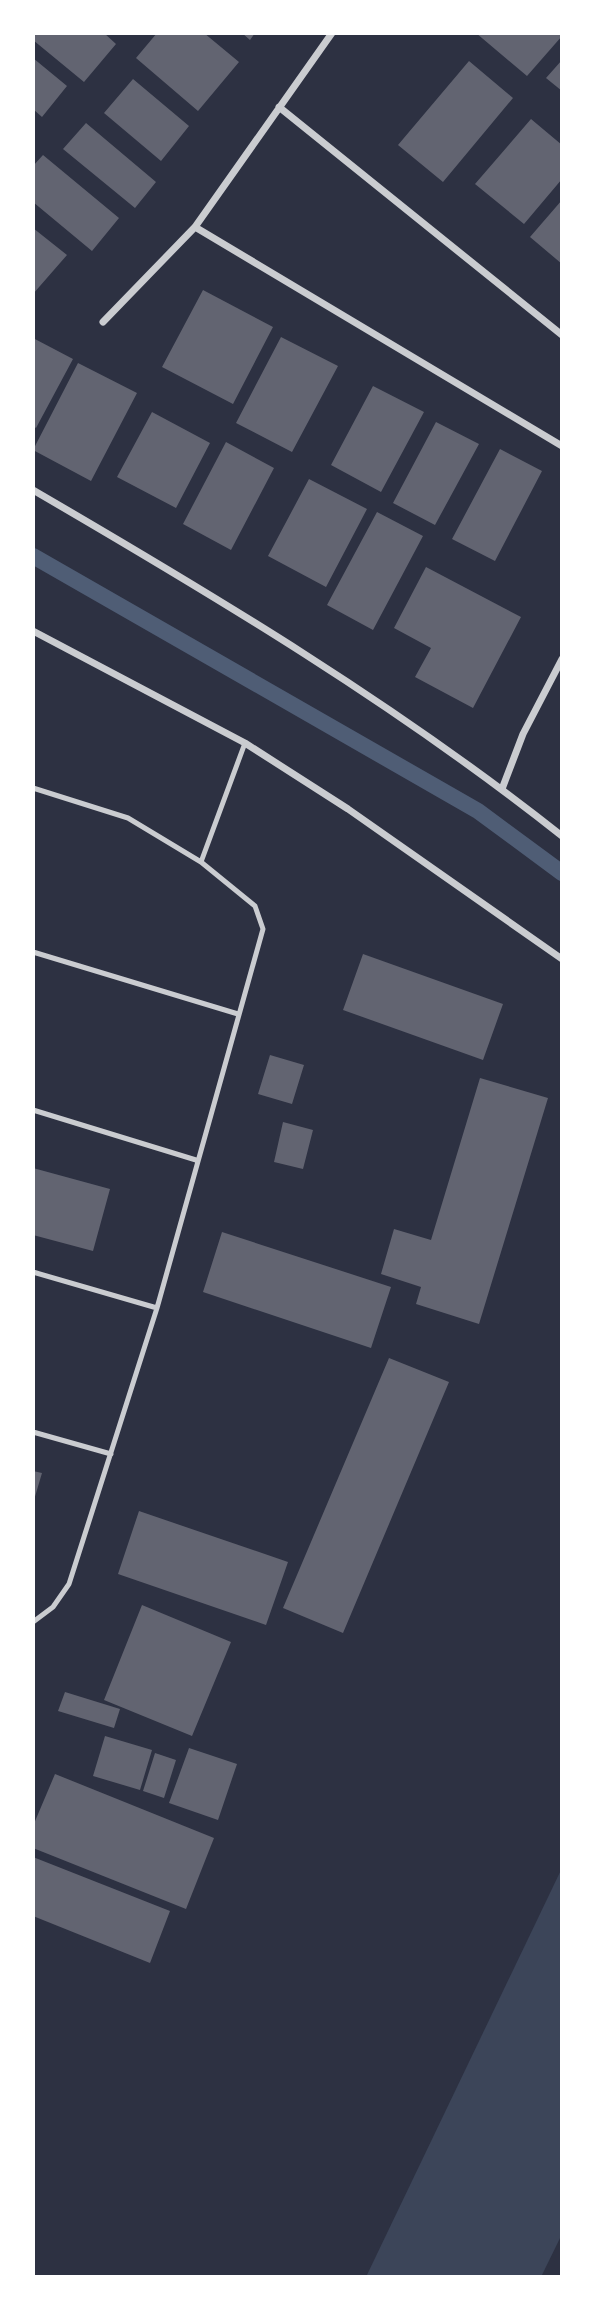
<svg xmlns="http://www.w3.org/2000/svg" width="595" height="2310" viewBox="0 0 595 2310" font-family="Poppins,sans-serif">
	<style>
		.green { fill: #3c4559 }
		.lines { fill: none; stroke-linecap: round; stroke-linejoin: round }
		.stream { stroke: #4f5d75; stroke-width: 16 }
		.building { fill: #626471 }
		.service { stroke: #caccd0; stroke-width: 5 }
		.minor { stroke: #caccd0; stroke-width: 7 }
	</style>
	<rect width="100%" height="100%" fill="#2d3142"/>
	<path class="green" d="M 562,1868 L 562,2234 L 541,2277 L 366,2277 Z"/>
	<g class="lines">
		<path class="stream" d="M 33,556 L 478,811 L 562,873"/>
	</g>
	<path class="building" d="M 33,33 L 104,33 L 116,44 L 84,82 L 33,40 Z
		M 157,33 L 204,33 L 239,62 L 198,111 L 136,58 Z
		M 242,33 L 255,33 L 250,40 Z
		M 476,33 L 562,33 L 562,36 L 527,76 Z
		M 33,58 L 67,86 L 42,117 L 33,109 Z
		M 562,60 L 562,91 L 546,78 Z
		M 469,61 L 513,98 L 443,182 L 398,145 Z
		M 133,79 L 189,126 L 161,161 L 104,113 Z
		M 531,119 L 562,145 L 562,179 L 524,224 L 475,184 Z
		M 86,123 L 156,182 L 135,208 L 63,149 Z
		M 43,155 L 119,218 L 92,251 L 33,202 L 33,166 Z
		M 562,200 L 562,264 L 530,237 Z
		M 33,228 L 67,255 L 33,294 Z
		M 203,290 L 273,327 L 233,404 L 162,367 Z
		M 281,337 L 338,366 L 292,452 L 236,423 Z
		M 33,338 L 73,359 L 36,428 L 33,426 Z
		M 78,363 L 137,393 L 91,481 L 33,450 Z
		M 373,386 L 424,412 L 381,492 L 331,465 Z
		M 152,412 L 210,443 L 176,508 L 117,477 Z
		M 436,422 L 479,444 L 435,525 L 393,503 Z
		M 226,442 L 274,468 L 231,550 L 183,524 Z
		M 500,449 L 542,471 L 495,561 L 452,539 Z
		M 309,479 L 367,509 L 326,587 L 268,556 Z
		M 377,512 L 423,536 L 373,630 L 327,605 Z
		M 426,567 L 521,617 L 473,708 L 415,677 L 431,648 L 394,628 Z
		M 363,954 L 503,1004 L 483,1060 L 343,1010 Z
		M 270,1055 L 304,1065 L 292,1104 L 258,1094 Z
		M 480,1078 L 548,1098 L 479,1324 L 416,1304 L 421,1287 L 381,1274 L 394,1229 L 431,1240 Z
		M 283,1122 L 313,1130 L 303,1169 L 274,1162 Z
		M 33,1168 L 110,1189 L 93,1251 L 33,1235 Z
		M 222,1232 L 391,1287 L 371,1348 L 203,1292 Z
		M 389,1358 L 449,1382 L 343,1633 L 283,1608 Z
		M 33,1471 L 42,1473 L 34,1500 L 33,1500 Z
		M 139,1511 L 288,1562 L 266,1625 L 118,1574 Z
		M 142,1605 L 231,1642 L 192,1736 L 104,1700 Z
		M 65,1692 L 120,1709 L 114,1728 L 58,1711 Z
		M 105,1736 L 152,1750 L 140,1790 L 93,1776 Z
		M 189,1748 L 237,1764 L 218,1820 L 169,1803 Z
		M 155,1753 L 176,1760 L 164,1798 L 143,1791 Z
		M 55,1774 L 214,1838 L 186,1909 L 33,1848 L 33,1826 Z
		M 33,1857 L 170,1911 L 150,1963 L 33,1916 Z"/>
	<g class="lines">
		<path class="service" d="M 33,788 L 128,818 L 201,862 L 255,906 L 263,929 L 157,1308 L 69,1584 L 53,1607 L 33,1622
			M 201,862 L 245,743
			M 33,952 L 238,1014
			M 33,1110 L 196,1160
			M 33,1272 L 157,1308
			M 33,1432 L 111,1454"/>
		<path class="minor" d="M 279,107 L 562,335
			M 195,227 L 562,446
			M 103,322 L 195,227 L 332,33
			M 33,490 C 215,596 397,705 562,836
			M 33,631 L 245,743 L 348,809 L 562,959
			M 502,789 L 523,734 L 562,659"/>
	</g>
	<rect width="595" height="2310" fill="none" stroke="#ffffff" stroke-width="70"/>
</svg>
